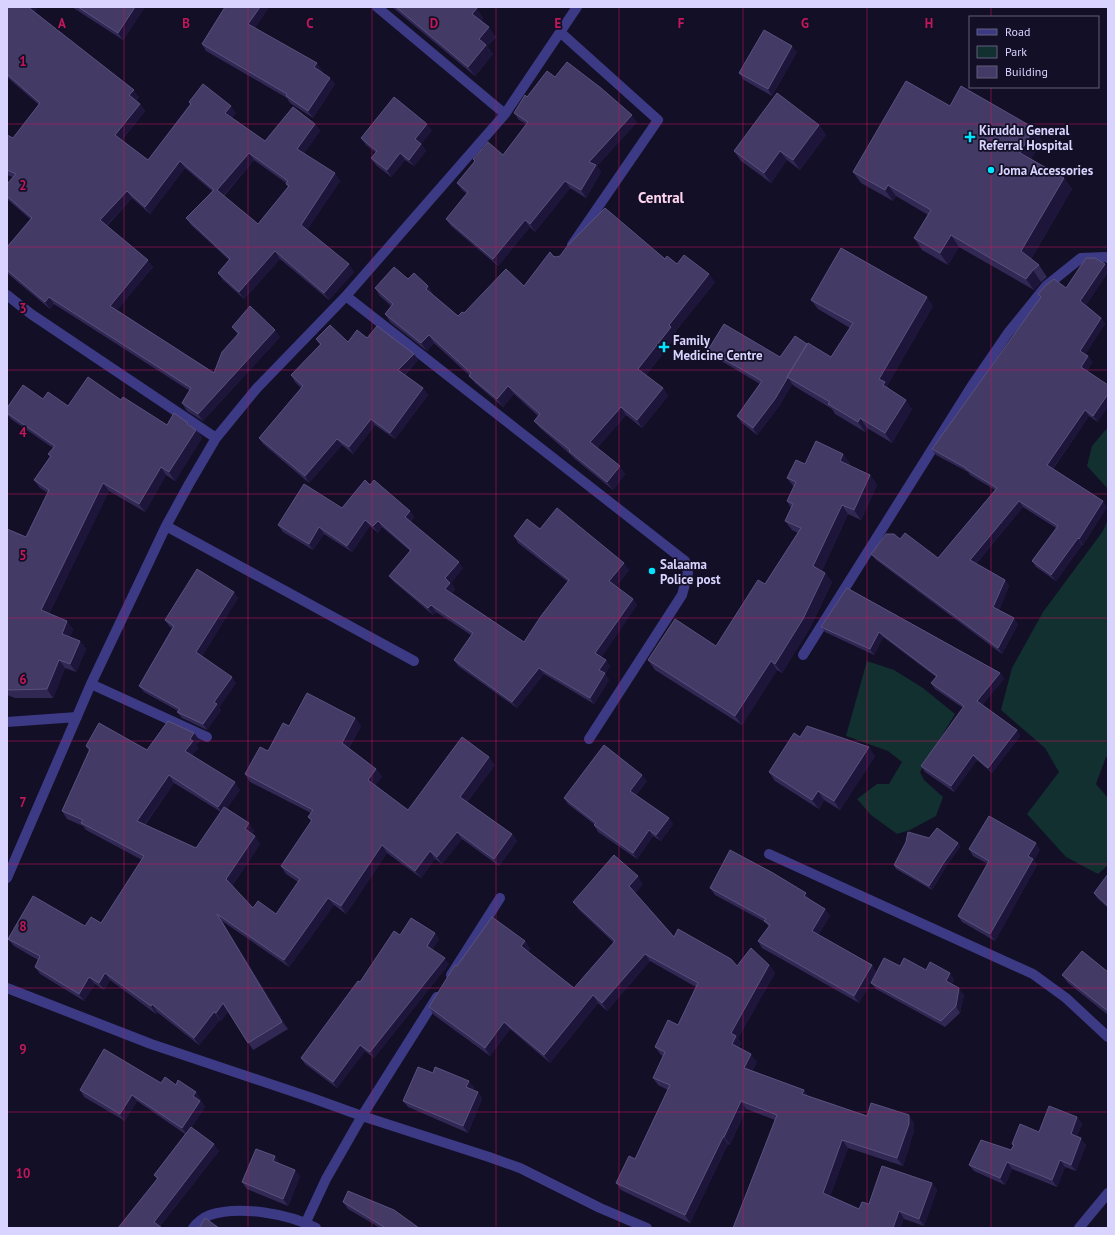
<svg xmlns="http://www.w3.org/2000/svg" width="1115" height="1235" viewBox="0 0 1115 1235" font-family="'PT Sans',sans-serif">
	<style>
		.green { fill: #12302f }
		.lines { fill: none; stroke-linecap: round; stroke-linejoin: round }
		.street { stroke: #3d3a85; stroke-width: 10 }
		.wall { fill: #312854; fill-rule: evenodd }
		.shaded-wall { fill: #1d163a }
		.building { fill: #433a66; stroke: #5a527e; fill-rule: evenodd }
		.grid { fill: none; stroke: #c2185b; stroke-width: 1; stroke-opacity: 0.55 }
		.poi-dot { fill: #00e5ff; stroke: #130f26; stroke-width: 1.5 }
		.labels { text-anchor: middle; stroke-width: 3.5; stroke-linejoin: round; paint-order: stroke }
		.poi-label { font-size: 13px; font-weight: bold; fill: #d9d4ff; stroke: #130f26; text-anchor: start }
		.quarter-label { font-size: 15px; font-weight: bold; fill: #ffd6f0; stroke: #130f26 }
		.grid-label { font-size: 13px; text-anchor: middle; font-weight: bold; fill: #c2185b; stroke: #130f26; stroke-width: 3.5; stroke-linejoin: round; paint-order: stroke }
	</style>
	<rect width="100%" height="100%" fill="#130f26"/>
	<path class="green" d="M 1108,427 L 1108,489 L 1087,466 L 1092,446 Z
		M 1108,519 L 1108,757 L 1106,757 L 1096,784 L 1108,798 L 1108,865 L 1098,874 L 1066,857 L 1027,814 L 1059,772 L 1045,748 L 1001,710 L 1012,668 L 1043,612 L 1103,531 Z
		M 867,661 L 894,670 L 923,688 L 955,714 L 920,772 L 924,780 L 943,797 L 936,816 L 910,830 L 897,834 L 871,815 L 857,799 L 877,784 L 889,784 L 902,762 L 888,751 L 846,736 Z"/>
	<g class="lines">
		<path class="street" d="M 377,7 L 505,114
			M 560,32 L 658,120 L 572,245
			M 7,295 L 31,314 L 216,438
			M 346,296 L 685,561 L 688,573 L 682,595 L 589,739
			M 166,526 L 414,661
			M 803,655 L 973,384 L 1008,333 L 1046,286 L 1081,258 L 1105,257 L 1108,258
			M 91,684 L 207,737
			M 7,722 L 77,717
			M 769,854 L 1033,974 L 1066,998 L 1108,1037
			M 7,878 L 91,684 L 166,526 L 189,484 L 216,438 L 257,388 L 346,296 L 505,114 L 577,7
			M 451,975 L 500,898
			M 7,988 L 151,1044 L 312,1098 L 362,1116 L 489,1157 L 520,1168 L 600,1208 L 647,1228
			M 306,1222 L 326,1179 L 362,1116 L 437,997
			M 193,1228 C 196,1223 204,1217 210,1215 C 239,1205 290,1214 316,1228
			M 1079,1228 L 1108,1193"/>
	</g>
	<path class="wall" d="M 7,7 L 35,12 L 139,97 L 136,101 L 140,104 L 145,111 L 122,140 L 148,160 L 190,104 L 189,102 L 236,113 L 232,118 L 265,141 L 315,124 L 320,131 L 304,153 L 340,181 L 307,230 L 354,272 L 329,300 L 280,259 L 244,299 L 223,280 L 218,273 L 229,260 L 191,225 L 186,218 L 212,191 L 185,168 L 150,214 L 132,198 L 107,226 L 153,267 L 117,310 L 214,373 L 238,335 L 232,327 L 280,337 L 203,421 L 187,411 L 182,403 L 190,391 L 54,304 L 50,309 L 7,273 L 7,247 L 30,219 L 7,199 L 7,184 L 13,177 L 7,175 L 7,135 L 13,138 L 39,105 L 7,77 ZM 254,160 L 286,183 L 286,184 L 288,187 L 258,224 L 224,196 Z
		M 72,7 L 145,7 L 123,40 Z
		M 225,7 L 269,7 L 255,28 L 322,70 L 321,71 L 335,84 L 313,118 L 290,103 L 287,98 L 206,51 L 202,44 Z
		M 392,7 L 475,7 L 483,18 L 481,21 L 496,37 L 487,46 L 493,54 L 475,76 Z
		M 797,52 L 772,96 L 744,80 L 739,73 Z
		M 555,77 L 637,122 L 597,166 L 601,172 L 586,198 L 570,188 L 535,232 L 530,227 L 498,266 L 451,226 L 446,219 L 467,194 L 462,190 L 457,183 L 475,162 L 473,159 L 503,155 L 526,124 L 519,120 L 514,113 L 527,97 Z
		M 950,106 L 1042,140 L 1031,159 L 1064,178 L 1072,189 L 1031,259 L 1039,265 L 1047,277 L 1041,282 L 1034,290 L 959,247 L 948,265 L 922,250 L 914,238 L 928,215 L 896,196 L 893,201 L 861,183 L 853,172 Z
		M 819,125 L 826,135 L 800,170 L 787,160 L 771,183 L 741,161 L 734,151 Z
		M 432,130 L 421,144 L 426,151 L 414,166 L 405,160 L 391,177 L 376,165 L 371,158 L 376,153 L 366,145 L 361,138 Z
		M 553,256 L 556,257 L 665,259 L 715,282 L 675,332 L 677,335 L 646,375 L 663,388 L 668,396 L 642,428 L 626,415 L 597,448 L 625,474 L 613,490 L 575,459 L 572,456 L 540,428 L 534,421 L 538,416 L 514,394 L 503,407 L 475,383 L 469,376 L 469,375 L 434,343 L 427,351 L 390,322 L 385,314 L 391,306 L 380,296 L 375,288 L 408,279 L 428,286 L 433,294 L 433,295 L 458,316 L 464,313 L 524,286 Z
		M 1105,264 L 1108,269 L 1108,272 L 1086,305 L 1101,318 L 1105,324 L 1085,354 L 1088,356 L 1092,362 L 1087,371 L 1098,422 L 1089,416 L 1053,469 L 1107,507 L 1083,545 L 1082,545 L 1056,581 L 1036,567 L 1032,561 L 1056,528 L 1023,507 L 976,564 L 1005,580 L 1009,586 L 999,610 L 1018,624 L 1002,654 L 876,560 L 871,554 L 900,539 L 938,558 L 995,490 L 970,475 L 968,472 L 936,455 L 932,449 L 1041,298 L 1038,294 L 1066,288 Z
		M 811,300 L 933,306 L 887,386 L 890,390 L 912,409 L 892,443 L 867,428 L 865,432 L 835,414 L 832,409 L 794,386 L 792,384 L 780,405 L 757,435 L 742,423 L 737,416 L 760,384 L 713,356 L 708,350 L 780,357 L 807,344 L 831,357 L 850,328 L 818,309 Z
		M 367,338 L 414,354 L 418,360 L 405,375 L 423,388 L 428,395 L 395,439 L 375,425 L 353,454 L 342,445 L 309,483 L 263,444 L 259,438 L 301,388 L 295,382 L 291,375 L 320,345 L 316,339 L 348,342 Z
		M 43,399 L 68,406 L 121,400 L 167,425 L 188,423 L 190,426 L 196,430 L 202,438 L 175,481 L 166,475 L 145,512 L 109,491 L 49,614 L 73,629 L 70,637 L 80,641 L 86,649 L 76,672 L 65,668 L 53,698 L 15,698 L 7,695 L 7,529 L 26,537 L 48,493 L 40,488 L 34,480 L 50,456 L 48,454 L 53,448 L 11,419 L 7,414 L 7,408 Z
		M 843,454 L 850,464 L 849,466 L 870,475 L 877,485 L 861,520 L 848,514 L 822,571 L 825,573 L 832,582 L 810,628 L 782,673 L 777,670 L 742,725 L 655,670 L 648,660 L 716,646 L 765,584 L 798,533 L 792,530 L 785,521 L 791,508 L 787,501 L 794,487 L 787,478 L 805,464 Z
		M 370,485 L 410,511 L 414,517 L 411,522 L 463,568 L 451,583 L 455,589 L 452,593 L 524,642 L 568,582 L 518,543 L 514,536 L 540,529 L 629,570 L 616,586 L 633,599 L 637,605 L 601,657 L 606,660 L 610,666 L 605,674 L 609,680 L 594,704 L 544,674 L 517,708 L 458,666 L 454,660 L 471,635 L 436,612 L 433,615 L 394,582 L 389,576 L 410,551 L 382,527 L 378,533 L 370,526 L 352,552 L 324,534 L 313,550 L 283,532 L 278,525 L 342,508 Z
		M 847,588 L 1000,673 L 1004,679 L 982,705 L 1017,730 L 1020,736 L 992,773 L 977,760 L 954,792 L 925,772 L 921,766 L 963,708 L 935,689 L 931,683 L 936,677 L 883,637 L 874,655 L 825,632 L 821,627 Z
		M 238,598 L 202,656 L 236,683 L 219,707 L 221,710 L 207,730 L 182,718 L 177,712 L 178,711 L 144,692 L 139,686 L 172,628 L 170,627 L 165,620 Z
		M 355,718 L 361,726 L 349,748 L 376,769 L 382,777 L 375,785 L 408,810 L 495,765 L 467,802 L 512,834 L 517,841 L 499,866 L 462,839 L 442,864 L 435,859 L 421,878 L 387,853 L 346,914 L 334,905 L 289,967 L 222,921 L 288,1029 L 253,1050 L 228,1011 L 221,1021 L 220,1020 L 199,1045 L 157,1012 L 156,1014 L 110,980 L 104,990 L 95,984 L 84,1001 L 40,974 L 35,967 L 38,960 L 14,946 L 8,939 L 101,923 L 142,860 L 86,830 L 83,826 L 67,819 L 62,811 L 89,751 L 86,746 L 147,750 L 194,733 L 200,741 L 196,746 L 198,748 L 192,755 L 240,790 L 227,808 L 254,831 L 252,834 L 260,844 L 232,886 L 253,908 L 276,914 L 298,882 L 286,874 L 281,866 L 311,821 L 308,817 L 311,813 L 250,782 L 245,774 L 268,751 L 289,726 ZM 174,783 L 221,812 L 196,848 L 145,825 Z
		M 800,737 L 875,756 L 840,810 L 824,800 L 819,809 L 775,781 L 769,772 Z
		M 647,781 L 636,795 L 669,818 L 673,824 L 661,841 L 653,836 L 637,859 L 598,832 L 594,825 L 595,825 L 568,804 L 564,798 Z
		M 929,838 L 958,843 L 960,847 L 947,865 L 932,890 L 896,869 L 894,865 Z
		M 969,849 L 1040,850 L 1034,860 L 1037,865 L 995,941 L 962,922 L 958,916 L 988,864 L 973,856 Z
		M 1108,875 L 1108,908 L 1097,898 L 1094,893 Z
		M 643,884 L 635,893 L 674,937 L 737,966 L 769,965 L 775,973 L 738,1038 L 741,1043 L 739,1048 L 757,1062 L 752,1071 L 804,1090 L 808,1096 L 867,1116 L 914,1123 L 914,1131 L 903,1166 L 848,1148 L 830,1196 L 859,1209 L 869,1204 L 932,1183 L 937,1190 L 924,1226 L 904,1219 L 733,1228 L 775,1120 L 746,1109 L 730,1145 L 728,1144 L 690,1223 L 621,1190 L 616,1183 L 635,1159 L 668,1090 L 658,1085 L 653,1078 L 663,1056 L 661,1055 L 655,1047 L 678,1025 L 696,987 L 650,961 L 607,1011 L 598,1003 L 550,1063 L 510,1029 L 490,1056 L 434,1015 L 429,1007 L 457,966 L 525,941 L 530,949 L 528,952 L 574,988 L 614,943 L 579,910 L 573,902 Z
		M 710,888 L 809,899 L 825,909 L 830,916 L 818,935 L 872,965 L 876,972 L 859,1003 L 762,948 L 758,941 L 769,927 L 765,922 L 715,895 Z
		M 400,935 L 439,939 L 432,950 L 449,964 L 374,1058 L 365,1051 L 337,1088 L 305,1064 L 301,1058 L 360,982 Z
		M 900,966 L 926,970 L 954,979 L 952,984 L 964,995 L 960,1013 L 945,1027 L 876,989 L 871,983 Z
		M 1108,972 L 1108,1015 L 1068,983 L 1062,975 Z
		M 433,1073 L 474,1087 L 473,1090 L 478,1092 L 482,1099 L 468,1133 L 408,1107 L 403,1101 Z
		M 161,1083 L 176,1085 L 201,1099 L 200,1100 L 205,1107 L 191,1128 L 219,1151 L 160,1226 L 118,1228 L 157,1179 L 154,1175 L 185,1134 L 137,1101 L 125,1121 L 84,1097 L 80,1090 Z
		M 1077,1117 L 1082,1124 L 1077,1136 L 1086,1145 L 1076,1171 L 1065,1167 L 1057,1187 L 1012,1169 L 1005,1185 L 974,1171 L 969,1165 L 1011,1150 L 1013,1145 L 1012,1144 L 1039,1132 Z
		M 300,1176 L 288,1206 L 247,1189 L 242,1182 Z
		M 343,1202 L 419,1228 L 380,1228 L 348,1209 Z"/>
	<path class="shaded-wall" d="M 28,7 L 38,7 L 33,14 Z
		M 135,7 L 145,7 L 123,40 L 118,33 Z
		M 260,7 L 269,7 L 253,31 L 248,24 Z
		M 477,8 L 483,18 L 479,23 L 472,14 Z
		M 489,27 L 496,37 L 487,46 L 493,54 L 475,76 L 468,67 L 479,39 Z
		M 792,46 L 797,52 L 772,96 L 768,89 Z
		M 317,63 L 322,70 L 319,74 L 314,67 Z
		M 330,78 L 335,84 L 313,118 L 308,111 Z
		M 134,90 L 139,97 L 134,103 L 129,95 Z
		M 140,104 L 145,111 L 120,142 L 115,135 Z
		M 231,106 L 236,113 L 230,120 L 225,113 Z
		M 632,115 L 637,122 L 597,166 L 601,172 L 586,198 L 581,190 L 589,162 Z
		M 315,124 L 320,131 L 302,156 L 297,149 Z
		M 427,124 L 432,130 L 420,146 L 415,139 Z
		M 819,125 L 826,135 L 800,170 L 793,160 Z
		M 1034,128 L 1042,140 L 1028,164 L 1020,153 Z
		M 421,144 L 426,151 L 414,166 L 409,160 Z
		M 780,151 L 787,160 L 771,183 L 764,173 Z
		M 249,153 L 254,160 L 222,197 L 217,190 Z
		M 400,153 L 405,160 L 391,177 L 387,170 Z
		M 180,161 L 185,168 L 150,214 L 145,207 Z
		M 335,173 L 340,181 L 306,232 L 301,225 Z
		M 1064,178 L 1072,189 L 1029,262 L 1021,251 Z
		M 565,181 L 570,188 L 535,232 L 530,224 Z
		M 888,185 L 896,196 L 893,201 L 885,190 Z
		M 127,191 L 132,198 L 105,227 L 100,220 Z
		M 525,220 L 530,227 L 498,266 L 493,259 Z
		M 951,235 L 959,247 L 948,265 L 940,253 Z
		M 275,251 L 280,259 L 244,299 L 239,292 Z
		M 148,260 L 153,267 L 115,313 L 110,306 Z
		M 349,264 L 354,272 L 329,300 L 324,293 Z
		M 1105,264 L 1108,269 L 1108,272 L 1085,307 L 1080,301 Z
		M 1033,270 L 1041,282 L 1034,290 L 1026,279 Z
		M 709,274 L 715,282 L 675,332 L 677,335 L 644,377 L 638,369 L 669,325 Z
		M 428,286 L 433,294 L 431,296 L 426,289 Z
		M 49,297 L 54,304 L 50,309 L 45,302 Z
		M 927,297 L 933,306 L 887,386 L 891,392 L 883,385 L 879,379 Z
		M 1101,318 L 1105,324 L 1084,357 L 1080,351 Z
		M 275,330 L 280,337 L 203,421 L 198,414 Z
		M 429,335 L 434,343 L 427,351 L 421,343 Z
		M 414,354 L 418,360 L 403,376 L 398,370 Z
		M 1088,356 L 1092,362 L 1085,373 L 1081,367 Z
		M 788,377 L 792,384 L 780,405 L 757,435 L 753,428 Z
		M 508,386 L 514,394 L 503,407 L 497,399 Z
		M 423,388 L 428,395 L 395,439 L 390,433 Z
		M 663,388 L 668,396 L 642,428 L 637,420 Z
		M 1108,394 L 1108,407 L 1098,422 L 1093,416 Z
		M 906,400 L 912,409 L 892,443 L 885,433 Z
		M 621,407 L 626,415 L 595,450 L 590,442 Z
		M 1085,410 L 1089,416 L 1051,471 L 1047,465 Z
		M 860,418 L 867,428 L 865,432 L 858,422 Z
		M 371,419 L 375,425 L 353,454 L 349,447 Z
		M 196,430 L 202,438 L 175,481 L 169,472 Z
		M 337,439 L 342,445 L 309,483 L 305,476 Z
		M 843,454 L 850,464 L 846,471 L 840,461 Z
		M 620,466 L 625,474 L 613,490 L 607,482 Z
		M 161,467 L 166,475 L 145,512 L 139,504 Z
		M 870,475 L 877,485 L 861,520 L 854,510 Z
		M 103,483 L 109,491 L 47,619 L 41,610 Z
		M 1019,501 L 1023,507 L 974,566 L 970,560 Z
		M 1103,501 L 1107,507 L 1083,545 L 1079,539 Z
		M 842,505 L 848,514 L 820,576 L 813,566 Z
		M 410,511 L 414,517 L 410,524 L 405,517 Z
		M 365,520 L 370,526 L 352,552 L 347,546 Z
		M 378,521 L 382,527 L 378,533 L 373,526 Z
		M 319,527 L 324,534 L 313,550 L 309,544 Z
		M 1078,538 L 1082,545 L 1056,581 L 1051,575 Z
		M 459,562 L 463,568 L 451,583 L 455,589 L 450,595 L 445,589 L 445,578 Z
		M 624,563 L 629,570 L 614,588 L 609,581 Z
		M 825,573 L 832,582 L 810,628 L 782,673 L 775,664 Z
		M 1005,580 L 1009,586 L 998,613 L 993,607 Z
		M 234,592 L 238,598 L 201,658 L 196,652 Z
		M 633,599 L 637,605 L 600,660 L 595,653 Z
		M 431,605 L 436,612 L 433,615 L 428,608 Z
		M 1014,618 L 1018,624 L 1002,654 L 998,648 Z
		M 67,621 L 73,629 L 68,642 L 62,634 Z
		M 879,632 L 883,637 L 874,655 L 870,649 Z
		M 80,641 L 86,649 L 76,672 L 70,664 Z
		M 59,660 L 65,668 L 53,698 L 47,689 Z
		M 606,660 L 610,666 L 605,674 L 609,680 L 594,704 L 590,698 L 599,670 Z
		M 771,661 L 777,670 L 742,725 L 735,716 Z
		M 539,668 L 544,674 L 517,708 L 512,702 Z
		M 1000,673 L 1004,679 L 981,707 L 977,701 Z
		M 232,677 L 236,683 L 219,707 L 221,710 L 207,730 L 203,724 L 214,702 Z
		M 355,718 L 361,726 L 347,751 L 342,743 Z
		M 1017,730 L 1020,736 L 992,773 L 988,768 Z
		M 194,733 L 200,741 L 196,746 L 198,748 L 190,758 L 185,751 L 190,739 Z
		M 869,747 L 875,756 L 840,810 L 834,801 Z
		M 973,755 L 977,760 L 954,792 L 951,786 Z
		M 489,757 L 495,765 L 465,804 L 460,797 Z
		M 376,769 L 382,777 L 373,788 L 368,780 Z
		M 169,775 L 174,783 L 142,828 L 137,821 Z
		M 642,775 L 647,781 L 634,797 L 630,791 Z
		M 235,782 L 240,790 L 223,814 L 218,807 Z
		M 818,791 L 824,800 L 819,809 L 812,800 Z
		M 669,818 L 673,824 L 661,841 L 656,835 Z
		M 249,823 L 254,831 L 250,837 L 245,829 Z
		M 649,830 L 653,836 L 637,859 L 633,853 Z
		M 457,832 L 462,839 L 442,864 L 437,857 Z
		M 512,834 L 517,841 L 499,866 L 494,859 Z
		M 255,836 L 260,844 L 231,887 L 226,879 Z
		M 958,843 L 960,847 L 947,865 L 932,890 L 929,886 L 945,861 Z
		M 1036,843 L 1040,850 L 1034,860 L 1037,865 L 995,941 L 990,934 L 1028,856 Z
		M 382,845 L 387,853 L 346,914 L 341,906 Z
		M 430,851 L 435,859 L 421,878 L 415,871 Z
		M 638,876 L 643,884 L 635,894 L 629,886 Z
		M 806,893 L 810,900 L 804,896 Z
		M 328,898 L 334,905 L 289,967 L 284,960 Z
		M 825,909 L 830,916 L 816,938 L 812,931 Z
		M 217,914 L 222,921 L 288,1029 L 282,1022 Z
		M 435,933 L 439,939 L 431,952 L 427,946 Z
		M 525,941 L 530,949 L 527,954 L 521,946 Z
		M 645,954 L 650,961 L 607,1011 L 602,1003 Z
		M 445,958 L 449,964 L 374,1058 L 370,1052 Z
		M 769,965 L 775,973 L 738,1038 L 741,1043 L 737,1052 L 732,1044 L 731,1033 Z
		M 872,965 L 876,972 L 859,1003 L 854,996 Z
		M 105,973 L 110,980 L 104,990 L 99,983 Z
		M 950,973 L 954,979 L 950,987 L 946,981 Z
		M 89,977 L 95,984 L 84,1001 L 79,994 Z
		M 959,988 L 964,995 L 960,1013 L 956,1006 Z
		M 593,995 L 598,1003 L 550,1063 L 544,1055 Z
		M 223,1003 L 229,1011 L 221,1021 L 216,1013 Z
		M 152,1004 L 157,1012 L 156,1014 L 151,1006 Z
		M 214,1012 L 220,1020 L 199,1045 L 194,1038 Z
		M 504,1022 L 510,1029 L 490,1056 L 485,1048 Z
		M 360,1045 L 365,1051 L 337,1088 L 333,1082 Z
		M 751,1054 L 757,1062 L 749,1076 L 744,1068 Z
		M 469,1081 L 474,1087 L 471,1094 L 466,1087 Z
		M 804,1090 L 809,1098 L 802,1094 Z
		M 196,1092 L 201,1099 L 198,1103 L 193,1096 Z
		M 478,1092 L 482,1099 L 468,1133 L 463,1126 Z
		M 132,1095 L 137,1101 L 125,1121 L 120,1114 Z
		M 200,1101 L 205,1107 L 187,1135 L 182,1128 Z
		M 741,1101 L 746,1109 L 730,1145 L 724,1137 Z
		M 909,1115 L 914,1123 L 914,1131 L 903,1166 L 897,1158 Z
		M 1077,1117 L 1082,1124 L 1075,1141 L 1071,1134 Z
		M 723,1137 L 728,1144 L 690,1223 L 685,1215 Z
		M 1081,1138 L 1086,1145 L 1076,1171 L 1071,1165 Z
		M 842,1140 L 848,1148 L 828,1201 L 823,1193 Z
		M 214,1144 L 219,1151 L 158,1228 L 154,1222 Z
		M 275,1156 L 280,1163 L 273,1161 Z
		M 1060,1160 L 1065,1167 L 1057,1187 L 1052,1180 Z
		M 1007,1162 L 1012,1169 L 1005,1185 L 1000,1178 Z
		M 295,1170 L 300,1176 L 288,1206 L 283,1199 Z
		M 932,1183 L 937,1190 L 924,1226 L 919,1219 Z
		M 899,1211 L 904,1219 L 901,1228 L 893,1228 Z"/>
	<path class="building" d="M 7,7 L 28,7 L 134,90 L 129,95 L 140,104 L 115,135 L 148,160 L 191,104 L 189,102 L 203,84 L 231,106 L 225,113 L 265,141 L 293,107 L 315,124 L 297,149 L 335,173 L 301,225 L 349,264 L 324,293 L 275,251 L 239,292 L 218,273 L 230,259 L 186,218 L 214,190 L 180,161 L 145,207 L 127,191 L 100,220 L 148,260 L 110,306 L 214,373 L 222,352 L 239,333 L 232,327 L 250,306 L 275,330 L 198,414 L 182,403 L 191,388 L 49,297 L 45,302 L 7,270 L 7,247 L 32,218 L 7,196 L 7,184 L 16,174 L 7,170 L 7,135 L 13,138 L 40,103 L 7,74 ZM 249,153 L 288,181 L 286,184 L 289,186 L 258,224 L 217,190 Z
		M 78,7 L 135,7 L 118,33 Z
		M 225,7 L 260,7 L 248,24 L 317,63 L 314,67 L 330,78 L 308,111 L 286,96 L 287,94 L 202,44 Z
		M 396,7 L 475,7 L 477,8 L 472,14 L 489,27 L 479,39 L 486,45 L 468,67 Z
		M 764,30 L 792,46 L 768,89 L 739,73 Z
		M 567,62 L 601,88 L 632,115 L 589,162 L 596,165 L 581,190 L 565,181 L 530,224 L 525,220 L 493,259 L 446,219 L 468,192 L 457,183 L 475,161 L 473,159 L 488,142 L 503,155 L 528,122 L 514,113 L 525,95 L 527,97 L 547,71 L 555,77 Z
		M 906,81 L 950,106 L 961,86 L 1034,128 L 1020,153 L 1064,178 L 1021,251 L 1039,265 L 1033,270 L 1026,279 L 951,235 L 940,253 L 914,238 L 931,210 L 888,185 L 885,190 L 853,172 Z
		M 777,93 L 819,125 L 793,160 L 780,151 L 764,173 L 734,151 Z
		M 394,97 L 427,124 L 415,139 L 421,144 L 409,160 L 400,153 L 387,170 L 371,158 L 377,151 L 361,138 Z
		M 605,208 L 665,259 L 667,256 L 677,264 L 684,255 L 709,274 L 669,325 L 671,327 L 638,369 L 663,388 L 637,420 L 621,407 L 590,442 L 620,466 L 607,482 L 569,451 L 570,450 L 534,421 L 540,414 L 508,386 L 497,399 L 469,376 L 471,373 L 429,335 L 421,343 L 385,314 L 393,304 L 375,288 L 394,267 L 408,279 L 414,273 L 428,286 L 426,289 L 458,316 L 462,312 L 464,313 L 506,269 L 524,286 L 550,252 L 553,256 L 556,257 L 560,256 L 568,245 Z
		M 841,248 L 927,297 L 879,379 L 885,382 L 883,385 L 906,400 L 885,433 L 860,418 L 858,422 L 828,404 L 830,402 L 787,377 L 808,343 L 831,357 L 853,323 L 811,300 Z
		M 1086,258 L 1095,258 L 1105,264 L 1080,301 L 1101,318 L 1080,351 L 1088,356 L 1081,367 L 1108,385 L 1108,394 L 1093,416 L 1085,410 L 1047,465 L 1103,501 L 1079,539 L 1078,538 L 1051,575 L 1032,561 L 1058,526 L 1019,501 L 970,560 L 1005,580 L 993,607 L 1014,618 L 998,648 L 871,554 L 886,534 L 894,534 L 900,539 L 905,533 L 938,558 L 997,488 L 966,469 L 966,468 L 932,449 L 1041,297 L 1038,294 L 1046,285 L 1054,279 L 1066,288 Z
		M 724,324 L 780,357 L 795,336 L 807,344 L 787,377 L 788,377 L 775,399 L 753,428 L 737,416 L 762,381 L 708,350 Z
		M 330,325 L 348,342 L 357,330 L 367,338 L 377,326 L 414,354 L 398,370 L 423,388 L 390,433 L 371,419 L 349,447 L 337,439 L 305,476 L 259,438 L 303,386 L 291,375 L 321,344 L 316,339 Z
		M 88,377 L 121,400 L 123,397 L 167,425 L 174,413 L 188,423 L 187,424 L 196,430 L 169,472 L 161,467 L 139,504 L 103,483 L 41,610 L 67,621 L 62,634 L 80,641 L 70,664 L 59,660 L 47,689 L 9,690 L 7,689 L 7,529 L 26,537 L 49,490 L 34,480 L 51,456 L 48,454 L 55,446 L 7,413 L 7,408 L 23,385 L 43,399 L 48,392 L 68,406 Z
		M 816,441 L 843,454 L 840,461 L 870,475 L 854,510 L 842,505 L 813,566 L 825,573 L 803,619 L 775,664 L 771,661 L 735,716 L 648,660 L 675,619 L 716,646 L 758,580 L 765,584 L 801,528 L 785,521 L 793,504 L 787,501 L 796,482 L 787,478 L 796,460 L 805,464 Z
		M 365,480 L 370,485 L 374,480 L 410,511 L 405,517 L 459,562 L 445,578 L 450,583 L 445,589 L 524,642 L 541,616 L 569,580 L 514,536 L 527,519 L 540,529 L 557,508 L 624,563 L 609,581 L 633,599 L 595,653 L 606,660 L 599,670 L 605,673 L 590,698 L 539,668 L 512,702 L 454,660 L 473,633 L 431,605 L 428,608 L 389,576 L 411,550 L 378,521 L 373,526 L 365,520 L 347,546 L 319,527 L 309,544 L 278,525 L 304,484 L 342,508 Z
		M 197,569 L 234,592 L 196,652 L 232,677 L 214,702 L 217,704 L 203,724 L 177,712 L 180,709 L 139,686 L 174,626 L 165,620 Z
		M 847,588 L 1000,673 L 977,701 L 1017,730 L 988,768 L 973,755 L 951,786 L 921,766 L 964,706 L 931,683 L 937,676 L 879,632 L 870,649 L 821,627 Z
		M 307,693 L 355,718 L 342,743 L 376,769 L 368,780 L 408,810 L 462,737 L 489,757 L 460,797 L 512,834 L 494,859 L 457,832 L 437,857 L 430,851 L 415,871 L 382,845 L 341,906 L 328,898 L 284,960 L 217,914 L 282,1022 L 248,1043 L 223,1003 L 216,1013 L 214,1012 L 194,1038 L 152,1004 L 151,1006 L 105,973 L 99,983 L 89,977 L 79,994 L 35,967 L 40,956 L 8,939 L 33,896 L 85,926 L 91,917 L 101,923 L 144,856 L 81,823 L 83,820 L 62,811 L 90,749 L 86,746 L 99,723 L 147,750 L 168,721 L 194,733 L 190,739 L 193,741 L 185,751 L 235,782 L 218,807 L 169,775 L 137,821 L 196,848 L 224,807 L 249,823 L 245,829 L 255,836 L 226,879 L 253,908 L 258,901 L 276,914 L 300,879 L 281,866 L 312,820 L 308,817 L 313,810 L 245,774 L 260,747 L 268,751 L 283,723 L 289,726 Z
		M 807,726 L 869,747 L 834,801 L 818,791 L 812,800 L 769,772 L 794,733 L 800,737 Z
		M 604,745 L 642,775 L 630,791 L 669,818 L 656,835 L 649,830 L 633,853 L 594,825 L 596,823 L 564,798 Z
		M 989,816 L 1036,843 L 1028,856 L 1033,859 L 990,934 L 958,916 L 989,861 L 969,849 Z
		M 937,828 L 958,843 L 945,861 L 929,886 L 894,865 L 906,842 L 908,832 L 929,838 Z
		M 730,850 L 773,873 L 806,893 L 804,896 L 825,909 L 812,931 L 872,965 L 854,996 L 758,941 L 770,925 L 764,921 L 766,919 L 710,888 Z
		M 614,855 L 638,876 L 629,886 L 674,937 L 678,929 L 731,959 L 737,966 L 751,948 L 769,965 L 731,1033 L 736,1036 L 732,1044 L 751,1054 L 744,1068 L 804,1090 L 802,1094 L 867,1116 L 871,1103 L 909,1115 L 909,1124 L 897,1158 L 842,1140 L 823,1193 L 859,1209 L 862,1202 L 869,1204 L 882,1166 L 932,1183 L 919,1219 L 899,1211 L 893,1228 L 733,1228 L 777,1115 L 741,1101 L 724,1137 L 723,1137 L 685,1215 L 616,1183 L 629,1156 L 635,1159 L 670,1085 L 653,1078 L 665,1052 L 655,1047 L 668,1020 L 678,1025 L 698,983 L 645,954 L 602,1003 L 593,995 L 544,1055 L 504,1022 L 485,1048 L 429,1007 L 455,965 L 457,966 L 492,917 L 525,941 L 521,946 L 574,988 L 615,941 L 573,902 Z
		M 1108,874 L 1108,906 L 1094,893 Z
		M 411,918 L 435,933 L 427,946 L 445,958 L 370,1052 L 360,1045 L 333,1082 L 301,1058 L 358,981 L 360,982 L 394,931 L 400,935 Z
		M 1082,951 L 1108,972 L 1108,1011 L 1062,975 Z
		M 884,958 L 900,966 L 904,958 L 926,970 L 930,962 L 950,973 L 946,981 L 959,988 L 956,1006 L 941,1021 L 871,983 Z
		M 104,1049 L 161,1083 L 165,1077 L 176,1085 L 178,1080 L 196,1092 L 193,1096 L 200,1101 L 182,1128 L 132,1095 L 120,1114 L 80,1090 Z
		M 418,1067 L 433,1073 L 435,1067 L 469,1081 L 466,1087 L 478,1092 L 463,1126 L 403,1101 Z
		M 1049,1106 L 1077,1117 L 1071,1134 L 1081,1138 L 1071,1165 L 1060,1160 L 1052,1180 L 1007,1162 L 1000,1178 L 969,1165 L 981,1140 L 1011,1150 L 1014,1145 L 1012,1144 L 1020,1124 L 1039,1132 Z
		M 191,1127 L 214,1144 L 154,1222 L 162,1228 L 118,1228 L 158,1178 L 154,1175 Z
		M 256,1149 L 275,1156 L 273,1161 L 295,1170 L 283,1199 L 242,1182 Z
		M 348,1191 L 394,1210 L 419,1228 L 383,1228 L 384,1227 L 343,1202 Z
		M 205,1218 L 219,1228 L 199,1228 Z"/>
	<path class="grid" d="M 124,7 L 124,1228M 248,7 L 248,1228M 372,7 L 372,1228M 496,7 L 496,1228M 619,7 L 619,1228M 743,7 L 743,1228M 867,7 L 867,1228M 991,7 L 991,17M 991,87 L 991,1228M 7,124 L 1108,124M 7,247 L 1108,247M 7,370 L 1108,370M 7,494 L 1108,494M 7,618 L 1108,618M 7,741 L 1108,741M 7,864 L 1108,864M 7,988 L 1108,988M 7,1112 L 1108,1112"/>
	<g class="poi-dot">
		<path d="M968 131h4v4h4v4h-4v4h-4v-4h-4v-4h4z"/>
		<circle cx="991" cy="170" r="4"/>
		<path d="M662 341h4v4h4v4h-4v4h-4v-4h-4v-4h4z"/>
		<circle cx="652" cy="571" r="4"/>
	</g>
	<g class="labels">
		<g class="poi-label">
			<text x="979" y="135">Kiruddu General<tspan x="979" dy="15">Referral Hospital</tspan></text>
			<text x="999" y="175">Joma Accessories</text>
			<text x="673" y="345">Family<tspan x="673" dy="15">Medicine Centre</tspan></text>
			<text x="660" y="569">Salaama<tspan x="660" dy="15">Police post</tspan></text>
		</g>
		<g class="quarter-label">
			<text x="661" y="203">Central</text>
		</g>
	</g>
	<g class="grid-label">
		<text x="62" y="28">A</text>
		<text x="186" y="28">B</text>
		<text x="310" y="28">C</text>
		<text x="434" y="28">D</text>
		<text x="558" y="28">E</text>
		<text x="681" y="28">F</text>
		<text x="805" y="28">G</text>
		<text x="929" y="28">H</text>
		<text x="23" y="66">1</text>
		<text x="23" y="190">2</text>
		<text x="23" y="313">3</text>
		<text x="23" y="437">4</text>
		<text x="23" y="560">5</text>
		<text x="23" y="684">6</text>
		<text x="23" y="807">7</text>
		<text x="23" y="931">8</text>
		<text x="23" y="1054">9</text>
		<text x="23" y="1178">10</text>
	</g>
	<rect width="1115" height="1235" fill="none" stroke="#d9d4ff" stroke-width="16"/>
	<rect x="969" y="16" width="130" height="72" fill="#130f26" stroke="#625e7d"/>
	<rect x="977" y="29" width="20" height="6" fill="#3d3a85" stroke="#625e7d"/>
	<text x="1005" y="36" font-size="12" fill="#d9d4ff">Road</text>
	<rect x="977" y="46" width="20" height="12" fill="#12302f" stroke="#625e7d"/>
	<text x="1005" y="56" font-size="12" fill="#d9d4ff">Park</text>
	<rect x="977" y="66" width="20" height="12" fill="#433a66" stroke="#625e7d"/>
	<text x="1005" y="76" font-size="12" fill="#d9d4ff">Building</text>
</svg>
